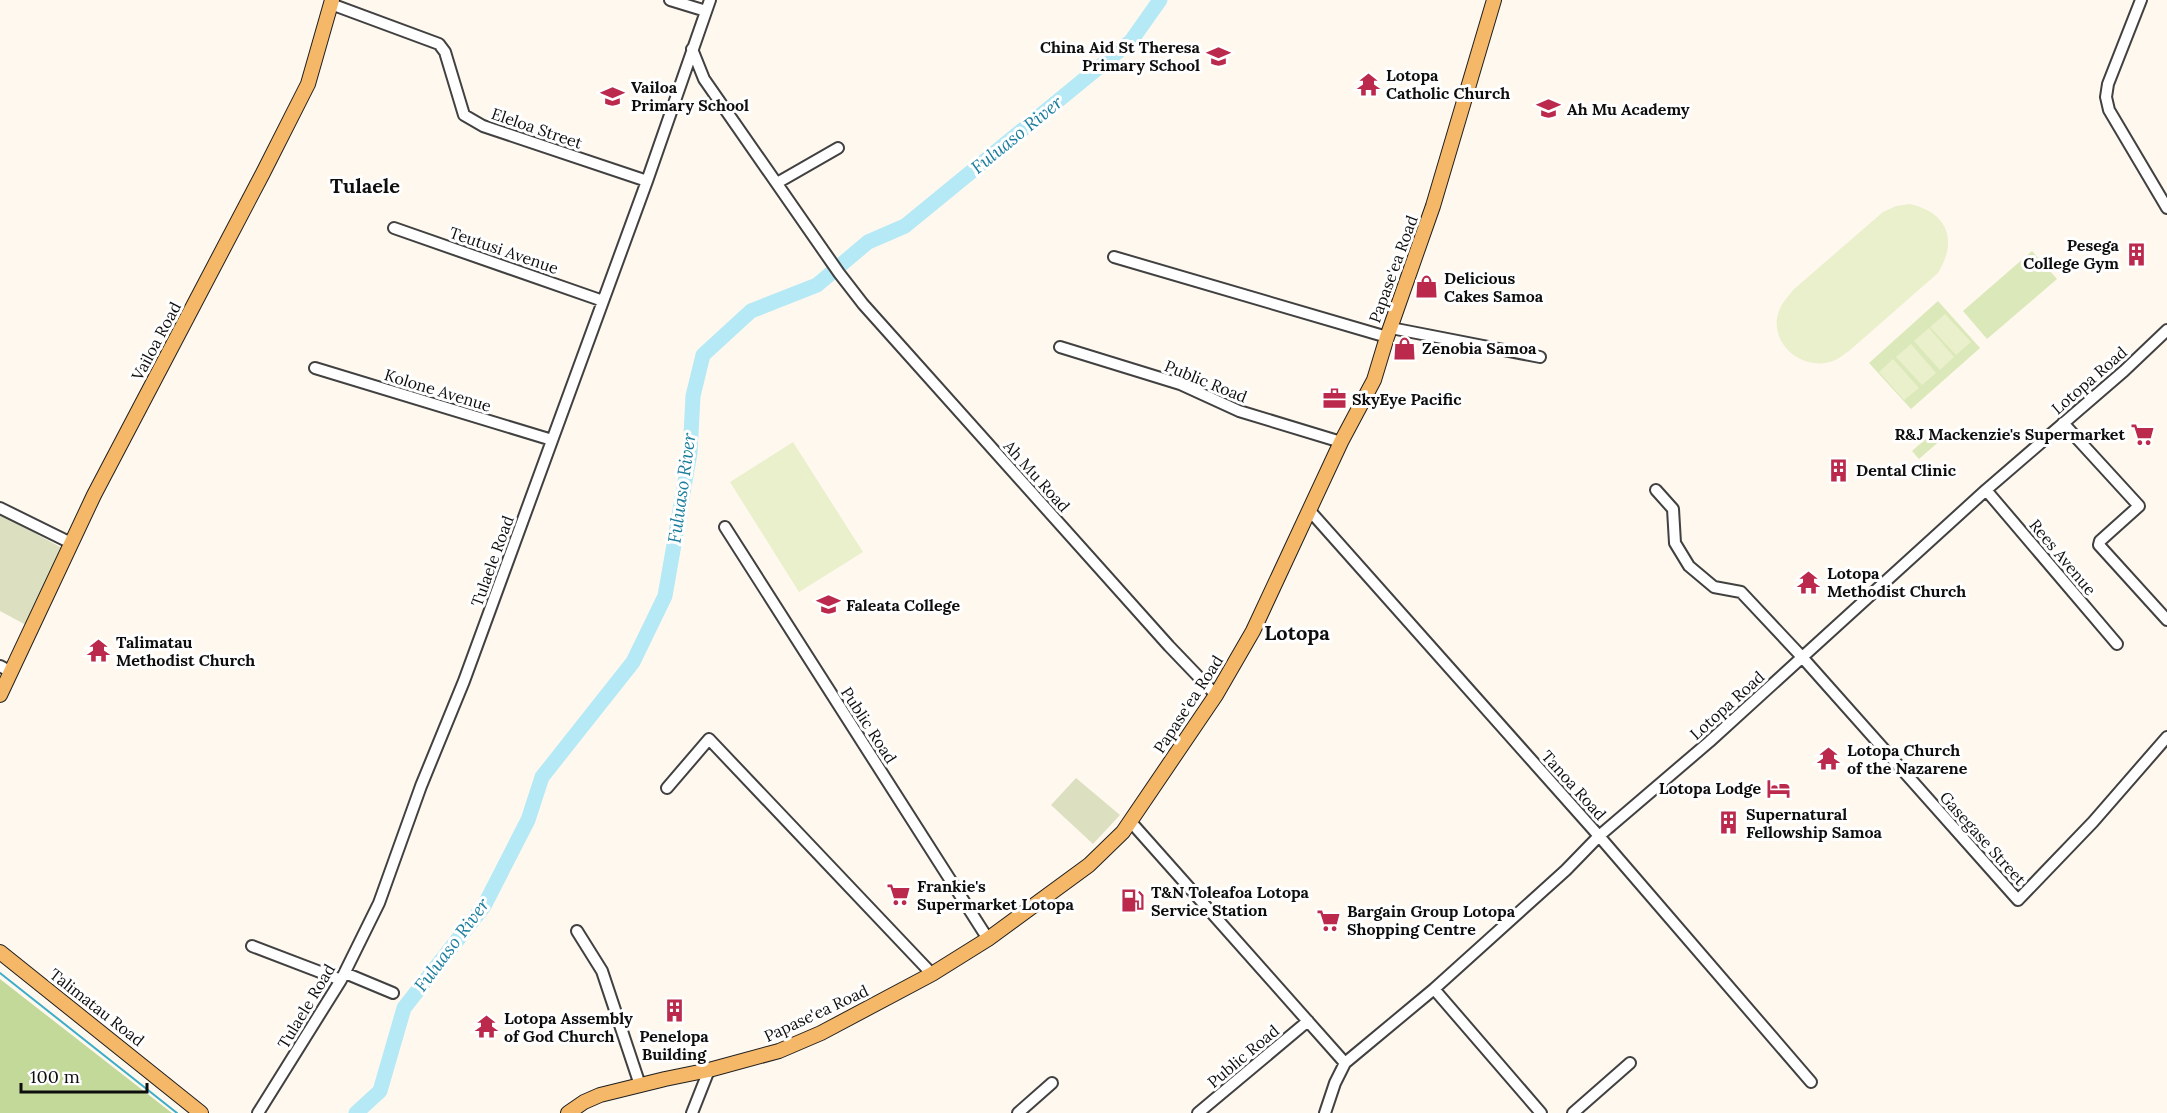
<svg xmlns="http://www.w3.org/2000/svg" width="2167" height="1113" viewBox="0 0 2167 1113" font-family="Lora,serif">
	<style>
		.green { fill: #dbe8b9 }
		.forest { fill: #c2d999 }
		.cemetery { fill: #dce0c0 }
		.pitch { fill: #eaf0cb }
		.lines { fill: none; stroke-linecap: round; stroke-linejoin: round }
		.stream { stroke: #3daeca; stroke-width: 2 }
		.river { stroke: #b5e9f5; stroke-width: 15 }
		.minor-casing { stroke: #414141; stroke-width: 14 }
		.major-casing { stroke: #1f1f1f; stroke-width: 16 }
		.minor { stroke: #fff; stroke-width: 10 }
		.major { stroke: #f5b768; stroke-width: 14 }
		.labels { text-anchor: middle; stroke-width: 6; stroke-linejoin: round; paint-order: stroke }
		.poi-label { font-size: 16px; font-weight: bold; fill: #0e0e0e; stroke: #fff; text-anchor: start }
		.street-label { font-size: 16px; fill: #0e0e0e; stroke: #fff }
		.water-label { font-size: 18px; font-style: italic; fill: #1a7d9d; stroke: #fff }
		.quarter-label { font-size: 20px; font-weight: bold; fill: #0e0e0e; stroke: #fff }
	</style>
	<rect width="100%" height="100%" fill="#fff8ef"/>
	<path class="green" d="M 2032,251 L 2057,279 L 1987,339 L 1963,311 Z
		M 1938,301 L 1980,348 L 1911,409 L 1869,363 Z
		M 1936,430 L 1943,438 L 1919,459 L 1912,451 Z"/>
	<path class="forest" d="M 0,979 L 172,1113 L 0,1113 Z"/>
	<path class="cemetery" d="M 0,514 L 62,548 L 26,625 L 0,611 Z
		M 1076,778 L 1120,815 L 1093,844 L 1051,805 Z"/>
	<path class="pitch" d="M 1910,204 C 1948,213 1958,240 1938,273 L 1849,351 C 1844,354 1839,359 1833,361 C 1806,371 1773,349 1777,318 C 1779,306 1786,299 1793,290 L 1883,212 L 1896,206 Z
		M 1945,314 L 1971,342 L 1956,355 L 1930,327 Z
		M 1929,328 L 1954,357 L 1940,370 L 1914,341 Z
		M 1911,344 L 1936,373 L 1922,385 L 1896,357 Z
		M 1893,359 L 1919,388 L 1904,400 L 1879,372 Z
		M 793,442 L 863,552 L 799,592 L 730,482 Z"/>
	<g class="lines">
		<path class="stream" d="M 0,973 L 177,1113"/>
		<path class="river" d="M 356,1113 L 380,1091 L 404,1008 L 484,906 L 528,820 L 542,777 L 633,662 L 665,596 L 690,453 L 693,396 L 703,355 L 751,311 L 817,285 L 868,242 L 905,226 L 1131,41 L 1160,0"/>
		<defs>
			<path id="minor" d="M 670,0 L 706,11
				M 2141,0 L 2108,84 L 2106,97 L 2109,110 L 2167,208
				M 331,4 L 439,44 L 445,52 L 464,115 L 483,126 L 647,181
				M 692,49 L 704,79 L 839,273 L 863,304 L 1169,646 L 1216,695
				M 777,183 L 838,148
				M 394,228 L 603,301
				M 1114,257 L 1387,337
				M 1391,328 L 1540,357
				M 1060,347 L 1180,384 L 1239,411 L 1341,442
				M 315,368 L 552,440
				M 2063,423 L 2139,506 L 2100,541 L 2099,545 L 2167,620
				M 1656,490 L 1673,509 L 1675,543 L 1689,566 L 1714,587 L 1741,592 L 1802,657 L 2018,900 L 2093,822 L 2167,737
				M 1986,490 L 2117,644
				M 0,508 L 71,543
				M 1310,511 L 1599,836 L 1811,1082
				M 725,527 L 988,939
				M 0,666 L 11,672
				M 667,788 L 709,739 L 932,974
				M 1130,821 L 1345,1063
				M 577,931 L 602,971 L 640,1085
				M 252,946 L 341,980
				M 345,973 L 393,993
				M 1434,989 L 1541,1113
				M 258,1113 L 341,980 L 379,903 L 421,786 L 464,681 L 647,181 L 710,0
				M 692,1113 L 709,1070
				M 1018,1113 L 1052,1083
				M 1198,1113 L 1308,1021
				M 1325,1113 L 1335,1083 L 1345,1063 L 1434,989 L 1566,870 L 1599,836 L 1709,742 L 1986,490 L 2124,371 L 2167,330
				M 1573,1113 L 1630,1063"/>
			<path id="major" d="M 0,695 L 94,495 L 263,173 L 308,84 L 332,0
				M 0,952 L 201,1113
				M 568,1113 L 584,1102 L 600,1095 L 665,1079 L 709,1070 L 779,1051 L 821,1033 L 932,974 L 988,939 L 1089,865 L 1123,832 L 1216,695 L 1253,631 L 1341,442 L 1374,380 L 1387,337 L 1433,206 L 1494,0"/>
		</defs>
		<use href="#minor" class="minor-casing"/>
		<use href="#major" class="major-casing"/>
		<use href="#minor" class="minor"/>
		<use href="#major" class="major"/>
	</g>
	<defs>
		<symbol id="school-bare" viewBox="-9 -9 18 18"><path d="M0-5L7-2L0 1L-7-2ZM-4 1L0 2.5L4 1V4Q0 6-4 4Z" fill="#bb294d" stroke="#fff" stroke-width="2.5" paint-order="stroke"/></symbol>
		<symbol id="temple-bare" viewBox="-9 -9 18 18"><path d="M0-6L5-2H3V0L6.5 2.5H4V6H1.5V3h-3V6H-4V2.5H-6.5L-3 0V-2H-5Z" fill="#bb294d" stroke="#fff" stroke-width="2.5" paint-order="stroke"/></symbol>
		<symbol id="building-bare" viewBox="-9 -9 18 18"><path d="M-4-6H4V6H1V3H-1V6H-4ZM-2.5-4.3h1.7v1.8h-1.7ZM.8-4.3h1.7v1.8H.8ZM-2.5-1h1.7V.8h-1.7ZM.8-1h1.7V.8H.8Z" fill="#bb294d" stroke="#fff" stroke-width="2.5" paint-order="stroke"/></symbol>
		<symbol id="shop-bare" viewBox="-9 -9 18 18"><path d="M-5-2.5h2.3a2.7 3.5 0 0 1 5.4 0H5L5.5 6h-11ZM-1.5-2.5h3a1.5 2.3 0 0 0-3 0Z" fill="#bb294d" stroke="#fff" stroke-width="2.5" paint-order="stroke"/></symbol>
		<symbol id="office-bare" viewBox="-9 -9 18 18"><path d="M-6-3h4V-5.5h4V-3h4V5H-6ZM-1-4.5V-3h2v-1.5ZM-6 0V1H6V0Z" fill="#bb294d" stroke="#fff" stroke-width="2.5" paint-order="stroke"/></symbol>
		<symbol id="supermarket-bare" viewBox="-9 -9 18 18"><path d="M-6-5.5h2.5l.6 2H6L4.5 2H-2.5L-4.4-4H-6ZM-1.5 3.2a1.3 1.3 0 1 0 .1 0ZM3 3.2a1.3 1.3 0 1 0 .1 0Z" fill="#bb294d" stroke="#fff" stroke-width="2.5" paint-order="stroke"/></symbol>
		<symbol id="hotel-bare" viewBox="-9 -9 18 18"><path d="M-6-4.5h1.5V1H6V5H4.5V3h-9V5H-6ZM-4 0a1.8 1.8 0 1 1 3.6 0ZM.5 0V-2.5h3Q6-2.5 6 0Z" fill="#bb294d" stroke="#fff" stroke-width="2.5" paint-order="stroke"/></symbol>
		<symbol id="fuel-bare" viewBox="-9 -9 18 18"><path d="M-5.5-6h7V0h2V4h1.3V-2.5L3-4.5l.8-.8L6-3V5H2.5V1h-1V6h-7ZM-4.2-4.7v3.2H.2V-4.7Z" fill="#bb294d" stroke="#fff" stroke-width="2.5" paint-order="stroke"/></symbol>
	</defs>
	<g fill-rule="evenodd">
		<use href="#school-bare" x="1202" y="40" width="33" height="33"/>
		<use href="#temple-bare" x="1352" y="68" width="33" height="33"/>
		<use href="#school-bare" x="596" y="80" width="33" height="33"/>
		<use href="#school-bare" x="1532" y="92" width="33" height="33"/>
		<use href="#building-bare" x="2120" y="238" width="33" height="33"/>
		<use href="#shop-bare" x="1410" y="270" width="33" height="33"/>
		<use href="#shop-bare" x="1388" y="332" width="33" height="33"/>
		<use href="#office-bare" x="1318" y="382" width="33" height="33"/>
		<use href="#supermarket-bare" x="2126" y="418" width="33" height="33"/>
		<use href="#building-bare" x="1822" y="454" width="33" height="33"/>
		<use href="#temple-bare" x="1792" y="566" width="33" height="33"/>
		<use href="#school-bare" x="812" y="588" width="33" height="33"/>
		<use href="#temple-bare" x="82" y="634" width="33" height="33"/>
		<use href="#temple-bare" x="1812" y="742" width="33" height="33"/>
		<use href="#hotel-bare" x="1762" y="772" width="33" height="33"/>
		<use href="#building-bare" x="1712" y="806" width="33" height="33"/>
		<use href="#supermarket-bare" x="882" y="878" width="33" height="33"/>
		<use href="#fuel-bare" x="1116" y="884" width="33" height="33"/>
		<use href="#supermarket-bare" x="1312" y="904" width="33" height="33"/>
		<use href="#building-bare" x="658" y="994" width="33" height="33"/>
		<use href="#temple-bare" x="470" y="1010" width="33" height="33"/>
	</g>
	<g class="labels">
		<g class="poi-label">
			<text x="1200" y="53" text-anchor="end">China Aid St Theresa<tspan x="1200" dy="18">Primary School</tspan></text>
			<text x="1386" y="81">Lotopa<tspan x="1386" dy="18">Catholic Church</tspan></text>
			<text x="631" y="93">Vailoa<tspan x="631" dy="18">Primary School</tspan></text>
			<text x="1567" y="115">Ah Mu Academy</text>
			<text x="2119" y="251" text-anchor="end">Pesega<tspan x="2119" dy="18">College Gym</tspan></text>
			<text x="1444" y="284">Delicious<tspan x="1444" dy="18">Cakes Samoa</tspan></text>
			<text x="1422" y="354">Zenobia Samoa</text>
			<text x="1352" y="405">SkyEye Pacific</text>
			<text x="2125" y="440" text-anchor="end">R&amp;J Mackenzie's Supermarket</text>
			<text x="1856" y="476">Dental Clinic</text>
			<text x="1827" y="579">Lotopa<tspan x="1827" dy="18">Methodist Church</tspan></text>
			<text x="846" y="611">Faleata College</text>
			<text x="116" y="648">Talimatau<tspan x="116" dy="18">Methodist Church</tspan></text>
			<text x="1847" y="756">Lotopa Church<tspan x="1847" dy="18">of the Nazarene</tspan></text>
			<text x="1761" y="794" text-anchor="end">Lotopa Lodge</text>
			<text x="1746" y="820">Supernatural<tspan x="1746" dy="18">Fellowship Samoa</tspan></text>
			<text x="917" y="892">Frankie's<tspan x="917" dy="18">Supermarket Lotopa</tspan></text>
			<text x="1151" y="898">T&amp;N Toleafoa Lotopa<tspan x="1151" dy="18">Service Station</tspan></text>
			<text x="1347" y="917">Bargain Group Lotopa<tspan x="1347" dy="18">Shopping Centre</tspan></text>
			<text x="504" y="1024">Lotopa Assembly<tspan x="504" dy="18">of God Church</tspan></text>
			<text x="674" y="1042" text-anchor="middle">Penelopa<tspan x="674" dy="18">Building</tspan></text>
		</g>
		<g class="street-label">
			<text transform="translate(537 128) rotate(19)" y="6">Eleloa Street</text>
			<text transform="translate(504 250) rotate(19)" y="6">Teutusi Avenue</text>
			<text transform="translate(1393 269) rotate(-70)" y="6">Papase'ea Road</text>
			<text transform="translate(156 341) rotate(-62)" y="6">Vailoa Road</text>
			<text transform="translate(2089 380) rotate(-41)" y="6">Lotopa Road</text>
			<text transform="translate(1206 381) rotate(22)" y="6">Public Road</text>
			<text transform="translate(438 390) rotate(17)" y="6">Kolone Avenue</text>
			<text transform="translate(1037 476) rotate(48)" y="6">Ah Mu Road</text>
			<text transform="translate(2063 557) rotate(50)" y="6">Rees Avenue</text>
			<text transform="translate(492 561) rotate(-70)" y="6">Tulaele Road</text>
			<text transform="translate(1188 704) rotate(-57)" y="6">Papase'ea Road</text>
			<text transform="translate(1727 705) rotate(-42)" y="6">Lotopa Road</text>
			<text transform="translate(869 725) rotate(57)" y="6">Public Road</text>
			<text transform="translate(1574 785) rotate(48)" y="6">Tanoa Road</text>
			<text transform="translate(1983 838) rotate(48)" y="6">Gasegase Street</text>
			<text transform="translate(306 1006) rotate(-59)" y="6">Tulaele Road</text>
			<text transform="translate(97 1007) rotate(38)" y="6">Talimatau Road</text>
			<text transform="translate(816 1013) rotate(-25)" y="6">Papase'ea Road</text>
			<text transform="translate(1243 1056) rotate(-40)" y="6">Public Road</text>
		</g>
		<g class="water-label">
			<text transform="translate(1017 135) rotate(-39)" y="6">Fuluaso River</text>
			<text transform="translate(682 488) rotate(-82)" y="6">Fuluaso River</text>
			<text transform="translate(452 945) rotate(-53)" y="6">Fuluaso River</text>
		</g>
		<g class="quarter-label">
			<text x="365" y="193">Tulaele</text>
			<text x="1297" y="640">Lotopa</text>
		</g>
	</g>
	<path d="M21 1083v9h126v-9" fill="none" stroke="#0e0e0e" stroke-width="3"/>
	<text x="30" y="1083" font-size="18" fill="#0e0e0e" stroke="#ffffff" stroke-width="4.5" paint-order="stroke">100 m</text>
</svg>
